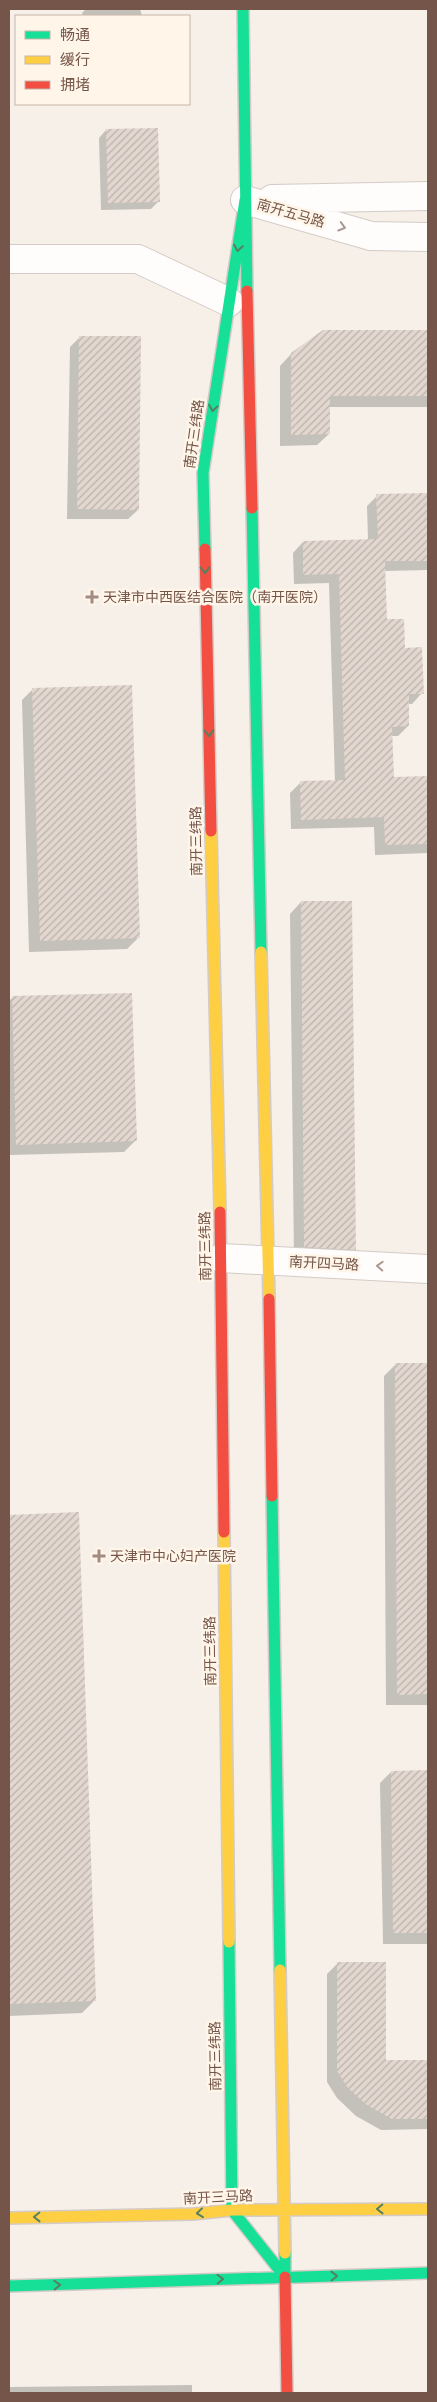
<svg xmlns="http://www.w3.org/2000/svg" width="437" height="2402" viewBox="0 0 437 2402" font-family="'PT Sans','Noto Sans SC',sans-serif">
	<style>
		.shadow { fill: #0003 }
		.building { fill: url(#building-hatch) }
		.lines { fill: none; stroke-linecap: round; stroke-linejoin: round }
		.street-casing { stroke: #d4cbc6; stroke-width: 30 }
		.fast-casing { stroke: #d5cbc6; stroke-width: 14 }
		.slow-casing { stroke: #d5cbc6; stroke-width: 14 }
		.jam-casing { stroke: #d5cbc6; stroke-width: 14 }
		.street { stroke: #fefdfc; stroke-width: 28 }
		.fast { stroke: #16e098; stroke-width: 11 }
		.slow { stroke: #ffcf43; stroke-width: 11 }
		.jam { stroke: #f24e42; stroke-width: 11 }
		.oneway { stroke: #ac9891 }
		.oneway2 { stroke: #587f61 }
		.poi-dot { fill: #a28b81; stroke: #fff5e9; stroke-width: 2 }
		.labels { text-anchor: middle; stroke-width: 5; stroke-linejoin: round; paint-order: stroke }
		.street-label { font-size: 14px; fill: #755549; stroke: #fff5e9 }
		.poi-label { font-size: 14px; fill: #755549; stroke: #fff5e9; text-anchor: start }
	</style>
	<defs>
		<pattern id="building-hatch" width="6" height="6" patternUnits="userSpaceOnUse" patternTransform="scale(1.25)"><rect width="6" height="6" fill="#e3d8d0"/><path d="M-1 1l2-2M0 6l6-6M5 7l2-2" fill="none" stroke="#bdb2ab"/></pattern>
	</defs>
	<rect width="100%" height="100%" fill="#f6f0e9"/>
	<path class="shadow" d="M 86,9 L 140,9 L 142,16 L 83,16 L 82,13 Z
		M 106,130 L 159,201 L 151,209 L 101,210 L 99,138 Z
		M 323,331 L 428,331 L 428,407 L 329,407 L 329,434 L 317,445 L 280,446 L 280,366 L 291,354 Z
		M 80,337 L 138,510 L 128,519 L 67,519 L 70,347 Z
		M 428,494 L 428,570 L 384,571 L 385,620 L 404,649 L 422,693 L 412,704 L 408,704 L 408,726 L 398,736 L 391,736 L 392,778 L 428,777 L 428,853 L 375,855 L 374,827 L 291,829 L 290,793 L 300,783 L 335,782 L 329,583 L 294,584 L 293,553 L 303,542 L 368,540 L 367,506 L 377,496 Z
		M 33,689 L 138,938 L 127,949 L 29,952 L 22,700 Z
		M 301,902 L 355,1249 L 343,1260 L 294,1258 L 290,914 Z
		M 13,997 L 135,1141 L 124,1152 L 9,1155 L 9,1001 Z
		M 428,1364 L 428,1705 L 386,1705 L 384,1376 L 395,1365 Z
		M 78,1513 L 94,2001 L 82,2013 L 9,2016 L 9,1516 Z
		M 428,1771 L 428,1944 L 383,1944 L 380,1783 L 391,1772 Z
		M 338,1963 L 385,2062 L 428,2061 L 428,2129 L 381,2130 L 356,2116 L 337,2098 L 327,2082 L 327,1974 Z
		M 192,2385 L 192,2393 L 9,2393 L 9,2387 Z"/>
	<path class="building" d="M 158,128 L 160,202 L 108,203 L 106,129 Z
		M 323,330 L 428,330 L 428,396 L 330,396 L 330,434 L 291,435 L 291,353 Z
		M 79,336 L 141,336 L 139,510 L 77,509 Z
		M 428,493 L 428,561 L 385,561 L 387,619 L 404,619 L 405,648 L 422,647 L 424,694 L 409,694 L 409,726 L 392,727 L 394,777 L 428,776 L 428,844 L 385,845 L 384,817 L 301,820 L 300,781 L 345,780 L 339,574 L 303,575 L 303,541 L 378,539 L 376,494 Z
		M 132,685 L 140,938 L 40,941 L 32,688 Z
		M 301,901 L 352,901 L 356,1250 L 304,1247 Z
		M 132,993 L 137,1141 L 16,1145 L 12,996 Z
		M 395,1363 L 428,1363 L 428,1694 L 397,1695 Z
		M 79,1512 L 96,2001 L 9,2004 L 9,1515 Z
		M 428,1770 L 428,1933 L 393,1933 L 391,1771 Z
		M 337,1962 L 386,1962 L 386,2060 L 428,2060 L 428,2119 L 392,2119 L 367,2105 L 348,2088 L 337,2071 Z"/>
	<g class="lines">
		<defs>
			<path id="street" d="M 272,199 L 428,196
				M 245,200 L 371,236 L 428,237
				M 9,259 L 138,259 L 229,302
				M 221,1258 L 428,1269"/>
			<path id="fast" d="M 243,9 L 247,291
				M 252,508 L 261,952
				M 205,549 L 203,473 L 245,200
				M 272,1496 L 280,1970
				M 229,1942 L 232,2210 L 285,2277 L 285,2253
				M 9,2286 L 428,2273"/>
			<path id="slow" d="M 211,831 L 220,1212
				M 261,952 L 269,1299
				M 224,1532 L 229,1942
				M 280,1970 L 285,2253
				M 9,2218 L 193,2214 L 232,2210 L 428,2209"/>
			<path id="jam" d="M 247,291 L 252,508
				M 205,549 L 211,831
				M 220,1212 L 224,1532
				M 269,1299 L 272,1496
				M 285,2277 L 287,2393"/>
		</defs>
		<use href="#street" class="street-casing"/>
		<use href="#fast" class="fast-casing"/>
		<use href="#slow" class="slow-casing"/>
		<use href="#jam" class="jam-casing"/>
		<use href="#street" class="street"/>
		<use href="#fast" class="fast"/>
		<use href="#slow" class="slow"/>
		<use href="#jam" class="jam"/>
	</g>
	<defs><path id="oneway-chevron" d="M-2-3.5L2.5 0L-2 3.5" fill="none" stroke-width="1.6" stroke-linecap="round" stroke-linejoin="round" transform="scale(1.25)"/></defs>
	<g class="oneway">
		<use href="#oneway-chevron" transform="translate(342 227) rotate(16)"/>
		<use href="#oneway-chevron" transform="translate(380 1266) rotate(-177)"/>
	</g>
	<g class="oneway2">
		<use href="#oneway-chevron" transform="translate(238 248) rotate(99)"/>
		<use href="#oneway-chevron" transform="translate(213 408) rotate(99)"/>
		<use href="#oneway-chevron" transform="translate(205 570) rotate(89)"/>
		<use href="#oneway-chevron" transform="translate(209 733) rotate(89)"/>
		<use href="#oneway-chevron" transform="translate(380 2209) rotate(179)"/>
		<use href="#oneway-chevron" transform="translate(200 2213) rotate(174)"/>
		<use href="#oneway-chevron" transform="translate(37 2217) rotate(179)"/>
		<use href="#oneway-chevron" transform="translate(334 2276) rotate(-1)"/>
		<use href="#oneway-chevron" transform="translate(220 2279) rotate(-2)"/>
		<use href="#oneway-chevron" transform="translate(57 2285) rotate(-2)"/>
	</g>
	<g class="poi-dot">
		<path d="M89.5 589.5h5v5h5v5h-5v5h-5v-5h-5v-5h5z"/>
		<path d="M96.5 1548.5h5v5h5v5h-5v5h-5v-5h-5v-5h5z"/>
	</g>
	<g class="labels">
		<g class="street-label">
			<text transform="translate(291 213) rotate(16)" y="5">南开五马路</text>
			<text transform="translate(194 434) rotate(-82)" y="5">南开三纬路</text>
			<text transform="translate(196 841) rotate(-91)" y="5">南开三纬路</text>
			<text transform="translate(205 1246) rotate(-91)" y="5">南开三纬路</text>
			<text transform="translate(324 1263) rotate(3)" y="5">南开四马路</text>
			<text transform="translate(210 1651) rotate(-91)" y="5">南开三纬路</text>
			<text transform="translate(215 2056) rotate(-91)" y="5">南开三纬路</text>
			<text transform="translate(218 2197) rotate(-3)" y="5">南开三马路</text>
		</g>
		<g class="poi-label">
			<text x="103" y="602">天津市中西医结合医院（南开医院）</text>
			<text x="110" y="1561">天津市中心妇产医院</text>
		</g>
	</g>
	<rect width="437" height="2402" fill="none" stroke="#755549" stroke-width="20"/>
	<rect x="15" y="15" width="175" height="90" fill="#fff5e9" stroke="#c8b5a9"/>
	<rect x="25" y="31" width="25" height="8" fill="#16e098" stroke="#c8b5a9"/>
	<text x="60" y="40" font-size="15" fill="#755549">畅通</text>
	<rect x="25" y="56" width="25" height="8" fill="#ffcf43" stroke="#c8b5a9"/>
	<text x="60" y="65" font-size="15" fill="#755549">缓行</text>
	<rect x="25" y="81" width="25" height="8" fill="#f24e42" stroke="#c8b5a9"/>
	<text x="60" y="90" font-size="15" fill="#755549">拥堵</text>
</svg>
